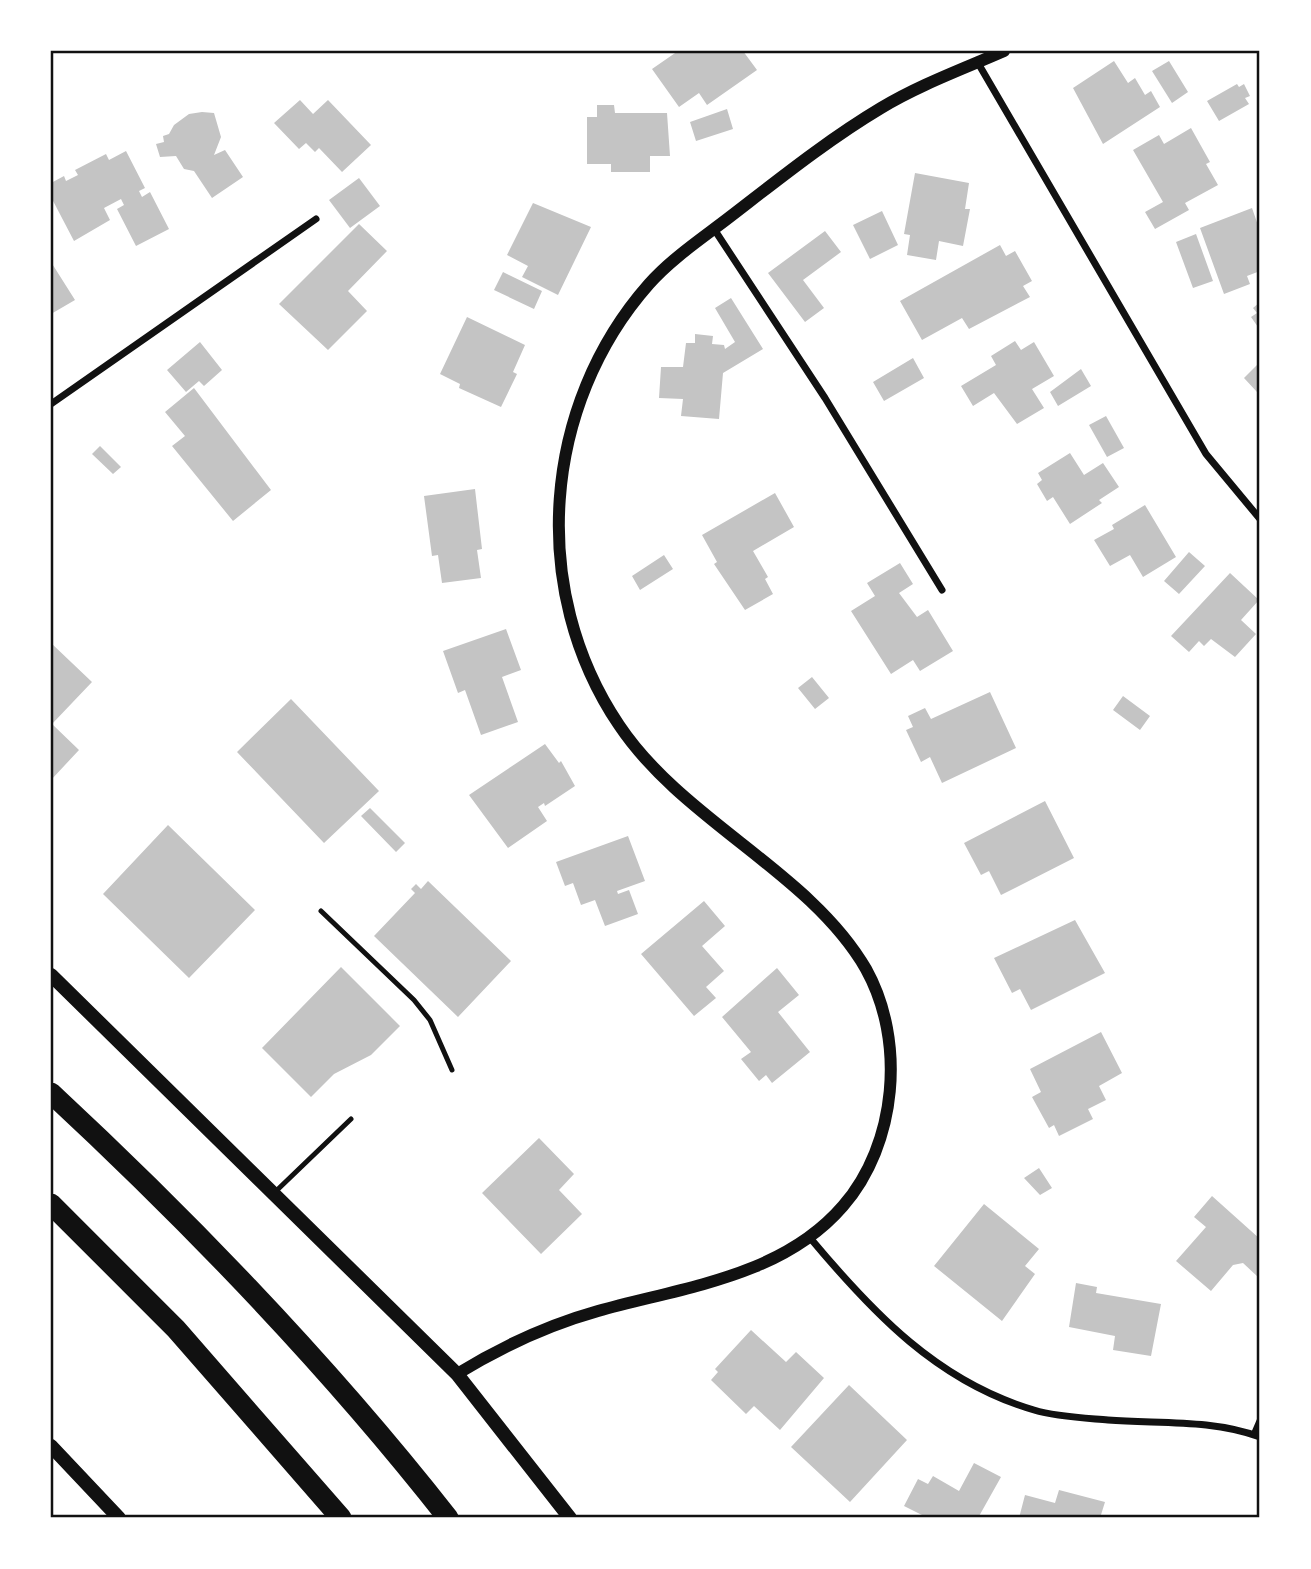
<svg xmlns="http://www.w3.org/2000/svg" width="1311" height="1569" viewBox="0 0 1311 1569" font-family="Barlow,sans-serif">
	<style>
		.building { fill: #c4c4c4 }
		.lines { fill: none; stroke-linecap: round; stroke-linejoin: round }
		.service { stroke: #111; stroke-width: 5 }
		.minor { stroke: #111; stroke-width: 7 }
		.tertiary { stroke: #111; stroke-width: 12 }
		.secondary { stroke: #111; stroke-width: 14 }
		.motorway { stroke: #111; stroke-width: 21 }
		.neatline { fill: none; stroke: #111; stroke-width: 2.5 }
	</style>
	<rect width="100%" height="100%" fill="#fff"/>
	<path class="building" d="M 678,51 L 743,51 L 757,70 L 707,105 L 699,93 L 679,107 L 652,69 Z
		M 1114,61 L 1128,83 L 1135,78 L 1145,95 L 1151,91 L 1160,107 L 1103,144 L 1073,88 Z
		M 1169,61 L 1188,92 L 1172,103 L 1152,71 Z
		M 1237,84 L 1239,87 L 1244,84 L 1250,96 L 1245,98 L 1249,104 L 1219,121 L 1207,101 Z
		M 300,100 L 313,114 L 328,100 L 371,145 L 342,172 L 319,148 L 315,152 L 306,143 L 299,149 L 274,123 Z
		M 597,105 L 614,105 L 615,113 L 667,113 L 670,156 L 650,156 L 650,172 L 611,172 L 611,164 L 587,164 L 587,117 L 597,117 Z
		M 727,109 L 733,129 L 696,141 L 690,122 Z
		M 202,112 L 214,113 L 221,137 L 214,155 L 225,150 L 243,177 L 212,198 L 194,171 L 184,169 L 176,156 L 160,157 L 156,144 L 164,142 L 163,136 L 169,134 L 174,125 L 189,114 Z
		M 1191,128 L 1210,162 L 1206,164 L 1218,185 L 1185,203 L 1189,210 L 1155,229 L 1145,212 L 1163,202 L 1133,150 L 1159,135 L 1164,144 Z
		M 126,151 L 145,188 L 139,191 L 142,197 L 150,192 L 169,229 L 136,246 L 117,209 L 124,205 L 121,199 L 104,208 L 110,220 L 74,241 L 51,197 L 51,183 L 64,176 L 66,181 L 78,175 L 75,170 L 106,154 L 109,160 Z
		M 915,173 L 969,183 L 965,209 L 970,209 L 963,246 L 939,241 L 936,260 L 907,255 L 910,235 L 904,234 Z
		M 359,178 L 380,206 L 350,228 L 329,200 Z
		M 533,203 L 591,227 L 558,295 L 522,277 L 528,266 L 507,255 Z
		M 1252,208 L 1260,231 L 1260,271 L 1247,276 L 1250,284 L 1224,294 L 1200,228 Z
		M 882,211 L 898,245 L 870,259 L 853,225 Z
		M 359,224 L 387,251 L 348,291 L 367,311 L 328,350 L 279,304 Z
		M 825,231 L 841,252 L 803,280 L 824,308 L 805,322 L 768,273 Z
		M 1196,234 L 1213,281 L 1193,288 L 1176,242 Z
		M 1000,245 L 1006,256 L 1015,251 L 1032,281 L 1023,286 L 1030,297 L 969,329 L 962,318 L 922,340 L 900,301 Z
		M 51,262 L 75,300 L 51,314 Z
		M 503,272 L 542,291 L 534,309 L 494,290 Z
		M 731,298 L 763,349 L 723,373 L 719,419 L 681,416 L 683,399 L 659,398 L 661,367 L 683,367 L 686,343 L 695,343 L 695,334 L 713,336 L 712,344 L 724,345 L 725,349 L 735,342 L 715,308 Z
		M 1260,302 L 1260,330 L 1251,317 L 1257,313 L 1253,308 Z
		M 467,317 L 525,345 L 513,372 L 517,374 L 501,407 L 459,388 L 460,384 L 440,374 Z
		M 1015,341 L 1021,350 L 1034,342 L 1054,376 L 1032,389 L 1044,408 L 1017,424 L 994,393 L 973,406 L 961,386 L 996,365 L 991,356 Z
		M 200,342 L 222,370 L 204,386 L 199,381 L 186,392 L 167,370 Z
		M 913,358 L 924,378 L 884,401 L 873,382 Z
		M 1260,362 L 1260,390 L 1257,392 L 1244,378 Z
		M 1081,369 L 1091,386 L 1058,406 L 1050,392 Z
		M 194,388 L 271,490 L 233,521 L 172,446 L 185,436 L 165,412 Z
		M 1106,416 L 1124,448 L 1107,457 L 1089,425 Z
		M 100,446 L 121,467 L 113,474 L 92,454 Z
		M 1070,453 L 1084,475 L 1103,463 L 1119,487 L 1099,500 L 1102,503 L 1070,524 L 1053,497 L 1047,501 L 1037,484 L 1042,480 L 1038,473 Z
		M 475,489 L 482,549 L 477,550 L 481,578 L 442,583 L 438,555 L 432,556 L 424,496 Z
		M 775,493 L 794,527 L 753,551 L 768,577 L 765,579 L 773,594 L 745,610 L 714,564 L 717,562 L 702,535 Z
		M 1145,505 L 1176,557 L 1143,577 L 1130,555 L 1110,566 L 1094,540 L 1114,529 L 1112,525 Z
		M 1189,552 L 1205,566 L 1179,594 L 1164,581 Z
		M 664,555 L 673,569 L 640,590 L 632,576 Z
		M 900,563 L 913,584 L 899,593 L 917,617 L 928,610 L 953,651 L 920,671 L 913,660 L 891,674 L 851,611 L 875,596 L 867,583 Z
		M 1230,573 L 1259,600 L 1241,620 L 1256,634 L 1235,657 L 1211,639 L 1204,646 L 1199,641 L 1189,652 L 1171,636 Z
		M 506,629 L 521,670 L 502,677 L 518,722 L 481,735 L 465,690 L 458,693 L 443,651 Z
		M 51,643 L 92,682 L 52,724 L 79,750 L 51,780 Z
		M 812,677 L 829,698 L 815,709 L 798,688 Z
		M 990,692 L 1016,748 L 942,783 L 930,757 L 921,762 L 906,730 L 913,727 L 908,716 L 925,708 L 931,719 Z
		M 1123,696 L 1150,716 L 1140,730 L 1113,710 Z
		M 291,699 L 379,791 L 324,843 L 237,752 Z
		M 545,744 L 559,763 L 561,761 L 575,786 L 545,806 L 544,803 L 538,807 L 547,821 L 508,848 L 469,795 Z
		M 1045,801 L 1074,858 L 1001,895 L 989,871 L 981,875 L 964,843 Z
		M 370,808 L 405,843 L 396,852 L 361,816 Z
		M 168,825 L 255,910 L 189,978 L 103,894 Z
		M 628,836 L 645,881 L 617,891 L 618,894 L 629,890 L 638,914 L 605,926 L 595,900 L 581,905 L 573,883 L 565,886 L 556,862 Z
		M 428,881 L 511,961 L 458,1017 L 374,936 L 415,893 L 411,889 L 416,884 L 421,889 Z
		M 704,901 L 725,926 L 702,946 L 724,971 L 706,987 L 716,998 L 694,1016 L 641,954 Z
		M 1075,920 L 1105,973 L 1031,1010 L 1020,989 L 1012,993 L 994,958 Z
		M 341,967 L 400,1026 L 371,1055 L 334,1074 L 311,1097 L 262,1048 Z
		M 777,968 L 799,995 L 778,1012 L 810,1052 L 772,1083 L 766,1075 L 759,1081 L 741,1059 L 751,1052 L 722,1017 Z
		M 1101,1032 L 1122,1073 L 1099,1086 L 1106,1100 L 1088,1109 L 1093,1119 L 1059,1136 L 1054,1125 L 1049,1128 L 1032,1097 L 1041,1092 L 1030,1069 Z
		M 539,1138 L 574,1174 L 559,1190 L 582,1214 L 541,1254 L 482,1193 Z
		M 1039,1168 L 1052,1188 L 1040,1195 L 1024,1178 Z
		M 1212,1196 L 1260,1239 L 1260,1274 L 1258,1277 L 1243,1263 L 1233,1265 L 1211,1291 L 1176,1261 L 1206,1227 L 1194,1217 Z
		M 984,1204 L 1039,1249 L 1025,1266 L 1035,1274 L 1002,1321 L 934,1266 Z
		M 1076,1283 L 1097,1287 L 1096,1293 L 1161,1304 L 1151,1356 L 1113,1350 L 1115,1336 L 1069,1327 Z
		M 751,1330 L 786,1362 L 796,1352 L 824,1378 L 780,1430 L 754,1406 L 746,1414 L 711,1380 L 718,1372 L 715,1369 Z
		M 849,1385 L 907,1440 L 850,1502 L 791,1447 Z
		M 974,1463 L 1001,1477 L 978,1518 L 928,1518 L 904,1506 L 918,1479 L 928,1484 L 933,1476 L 959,1491 Z
		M 1059,1490 L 1105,1502 L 1100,1518 L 1019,1518 L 1025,1495 L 1055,1503 Z"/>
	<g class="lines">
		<path class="service" d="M 321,911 L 414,1000 L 430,1020 L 452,1070
			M 274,1193 L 351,1119"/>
		<path class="minor" d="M 978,63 L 1206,454 L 1260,519
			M 714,229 L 825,398 L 942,590
			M 51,404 L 316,219
			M 811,1239 C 873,1313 938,1382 1034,1410 C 1057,1417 1085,1418 1108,1420 C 1159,1424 1211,1419 1260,1437
			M 1254,1435 L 1260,1421"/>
		<path class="tertiary" d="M 457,1374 C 501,1347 548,1325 598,1311 C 683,1287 782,1277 843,1206 C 897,1144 906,1041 866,969 C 810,872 683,821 619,725 C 528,590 542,405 649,284 C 672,258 704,237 731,216 C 779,179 829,139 881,108 C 919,85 963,69 1004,51"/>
		<path class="secondary" d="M 51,975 L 457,1374 L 570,1518
			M 51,1446 L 119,1518"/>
		<path class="motorway" d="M 51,1093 C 193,1225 328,1365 448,1518
			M 51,1204 L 176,1329 L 341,1518"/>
	</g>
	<rect width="1311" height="1569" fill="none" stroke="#ffffff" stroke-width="105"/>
	<rect x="52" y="52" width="1206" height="1464" class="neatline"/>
</svg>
